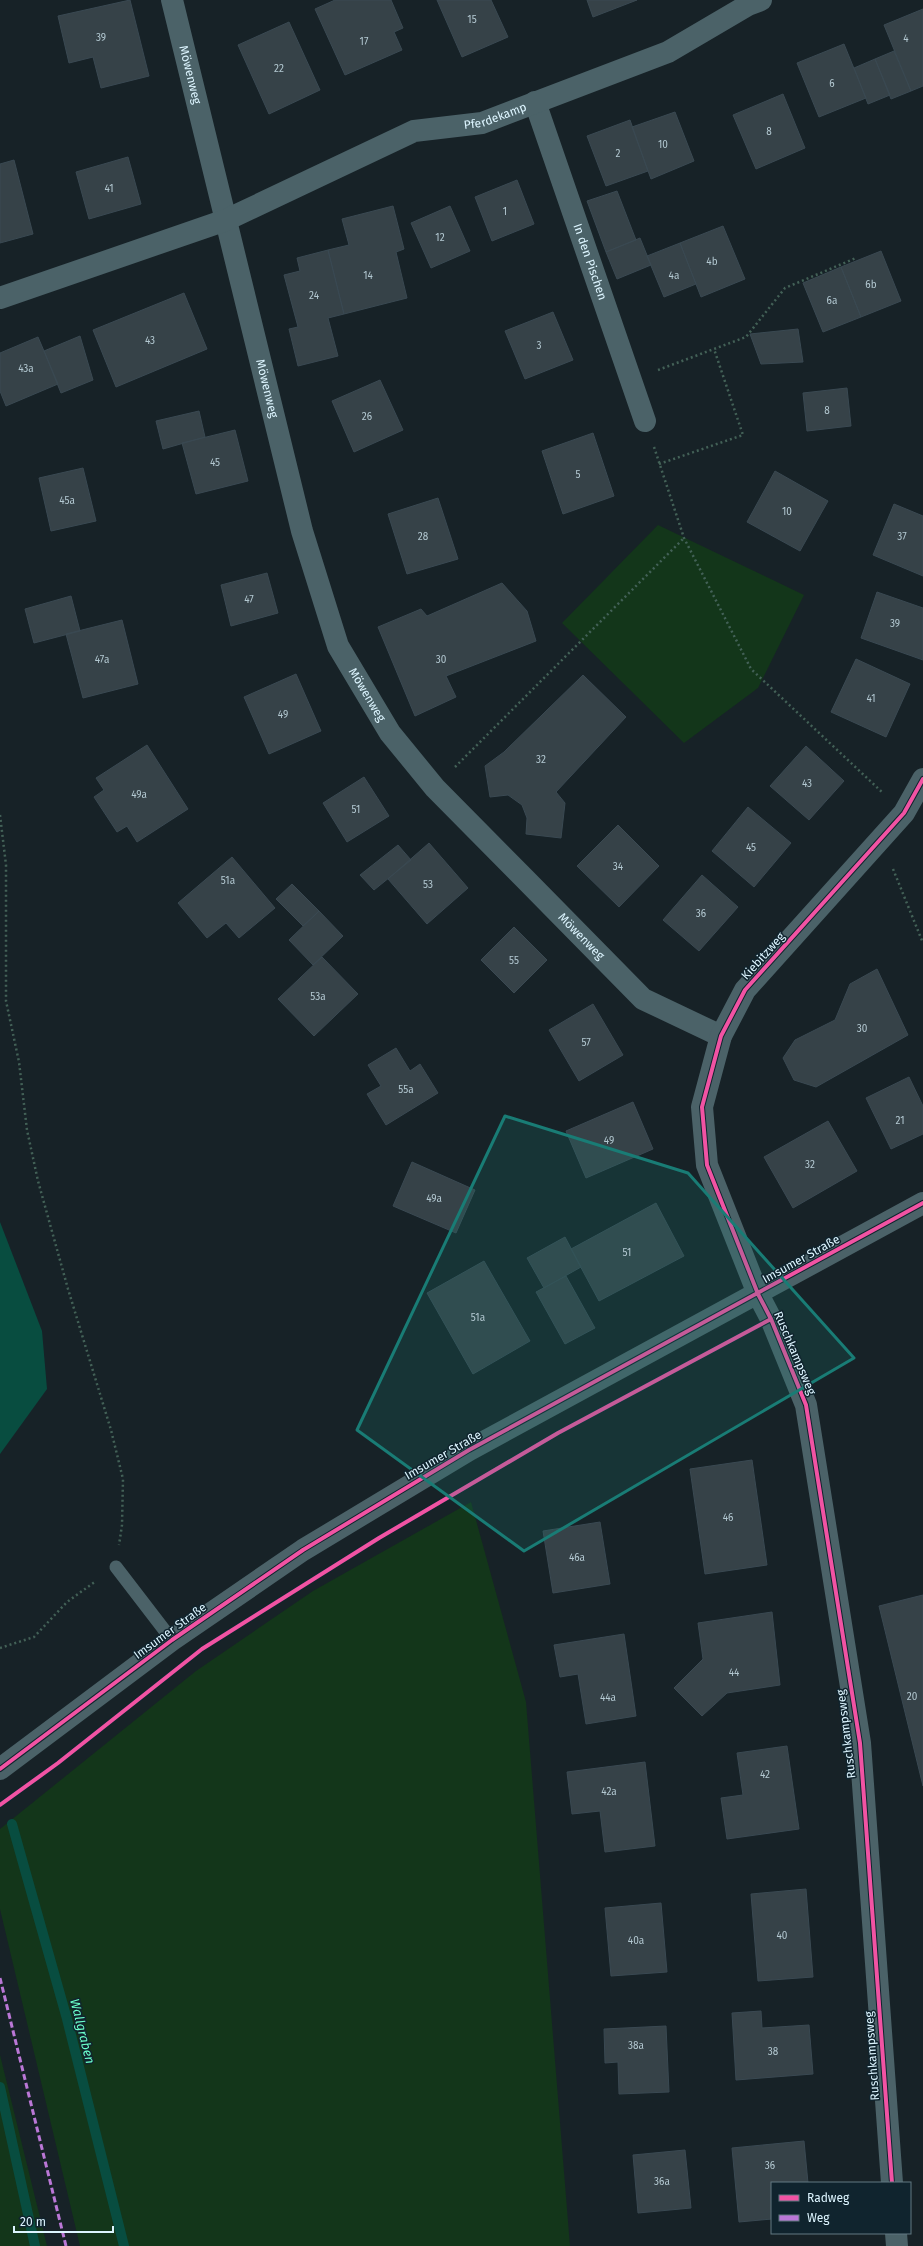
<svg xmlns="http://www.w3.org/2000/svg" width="923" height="2246" viewBox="0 0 923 2246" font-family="'Fira Sans',sans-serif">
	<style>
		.green { fill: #13361a }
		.water { fill: #084d40 }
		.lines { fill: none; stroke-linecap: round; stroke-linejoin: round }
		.stream { stroke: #084d40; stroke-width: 10 }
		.building { fill: #364248; stroke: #3a4952 }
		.path { stroke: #436157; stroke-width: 2.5; stroke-dasharray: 2 3; stroke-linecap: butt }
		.service { stroke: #4b6268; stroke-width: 13 }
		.minor { stroke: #4b6268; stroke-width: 22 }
		.quiet { stroke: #ba77d6; stroke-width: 3; stroke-dasharray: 6 3; stroke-linecap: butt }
		.cycleway-casing { stroke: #10242e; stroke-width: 6 }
		.cycleway { stroke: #f153a3; stroke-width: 4 }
		.marked { fill: #197c75; fill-opacity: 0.2; stroke: #197c75; stroke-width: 3; stroke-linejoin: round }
		.labels { text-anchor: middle; stroke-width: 3; stroke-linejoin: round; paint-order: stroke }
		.number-label { font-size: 10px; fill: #b3c8d1 }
		.street-label { font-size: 12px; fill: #ddf5ff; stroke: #10242e }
		.water-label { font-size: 13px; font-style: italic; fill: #6bffca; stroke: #10242e }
	</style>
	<rect width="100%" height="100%" fill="#172227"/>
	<path class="green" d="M 658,525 L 804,595 L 758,688 L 684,743 L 562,623 Z
		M 471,1502 L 526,1702 L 570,2246 L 80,2246 L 0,1909 L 0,1829 L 196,1671 L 313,1591 Z
		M 0,2055 L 47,2246 L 0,2246 Z"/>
	<path class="water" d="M 0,1222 L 42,1331 L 47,1389 L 0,1454 Z"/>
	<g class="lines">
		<path class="stream" d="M 12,1824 L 67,2019 L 124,2246
			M 0,2087 L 35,2246"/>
	</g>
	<path class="building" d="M 130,0 L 149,76 L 101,88 L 93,57 L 69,63 L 58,16 Z
		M 335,0 L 391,0 L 403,28 L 394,32 L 402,50 L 345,75 L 315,9 Z
		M 437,0 L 491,0 L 508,37 L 462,57 Z
		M 587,0 L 637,0 L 593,17 Z
		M 923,9 L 923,86 L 911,91 L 884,25 Z
		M 289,22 L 320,90 L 269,114 L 238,45 Z
		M 844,44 L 866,98 L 819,117 L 797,63 Z
		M 894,51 L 911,91 L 891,99 L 875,59 Z
		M 875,59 L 890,95 L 868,104 L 854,68 Z
		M 783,94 L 805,148 L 756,169 L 733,115 Z
		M 675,112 L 694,161 L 651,179 L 632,127 Z
		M 630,120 L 648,171 L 606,186 L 587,136 Z
		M 128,157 L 141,204 L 89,219 L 76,172 Z
		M 14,160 L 33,234 L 0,243 L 0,164 Z
		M 517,180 L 534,224 L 492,241 L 475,197 Z
		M 617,191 L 636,240 L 606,252 L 587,201 Z
		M 393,206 L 404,249 L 396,252 L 407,298 L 344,314 L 328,250 L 349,245 L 342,219 Z
		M 450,206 L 470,251 L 431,268 L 411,223 Z
		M 723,226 L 745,279 L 701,297 L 680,243 Z
		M 640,238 L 651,265 L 617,279 L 606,252 Z
		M 680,243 L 696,284 L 664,297 L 647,256 Z
		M 328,250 L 344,314 L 328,318 L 338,356 L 298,366 L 289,329 L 298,327 L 284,275 L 300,271 L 297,258 Z
		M 881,251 L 901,301 L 861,317 L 841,267 Z
		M 841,267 L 861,317 L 823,332 L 803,283 Z
		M 184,293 L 207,349 L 116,387 L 93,330 Z
		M 553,312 L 573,360 L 525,379 L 505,331 Z
		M 798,329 L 803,362 L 761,364 L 750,334 Z
		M 80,336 L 93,380 L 61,393 L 44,351 Z
		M 38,337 L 58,384 L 6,406 L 0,391 L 0,353 Z
		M 380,380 L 403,430 L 354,452 L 332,401 Z
		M 847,388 L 851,426 L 807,431 L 803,393 Z
		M 199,411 L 205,437 L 163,449 L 156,421 Z
		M 235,430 L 248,481 L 196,494 L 182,443 Z
		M 593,433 L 614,496 L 563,514 L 542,451 Z
		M 83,468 L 96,521 L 51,531 L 39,478 Z
		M 775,471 L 828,501 L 800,551 L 747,522 Z
		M 438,498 L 458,559 L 407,574 L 388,514 Z
		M 894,504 L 923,516 L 923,576 L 873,555 Z
		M 267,573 L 278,613 L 231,626 L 221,585 Z
		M 502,583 L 527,611 L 536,641 L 446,676 L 456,697 L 415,716 L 378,627 L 421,609 L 427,616 Z
		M 877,592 L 923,608 L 923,660 L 861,638 Z
		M 71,596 L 80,631 L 34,643 L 25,609 Z
		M 122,620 L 138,684 L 83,698 L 66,634 Z
		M 856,659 L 910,684 L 886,737 L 831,712 Z
		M 296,674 L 321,731 L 269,754 L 244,697 Z
		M 583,675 L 626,717 L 556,792 L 565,803 L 561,838 L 526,834 L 527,818 L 522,805 L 508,795 L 490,797 L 485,766 L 504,752 Z
		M 147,745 L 188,809 L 137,842 L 127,826 L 117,832 L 94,797 L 104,790 L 96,778 Z
		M 806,746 L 844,781 L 809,820 L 770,786 Z
		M 364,777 L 389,816 L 347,842 L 323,803 Z
		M 748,807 L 791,843 L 754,887 L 712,851 Z
		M 618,825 L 659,866 L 619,907 L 577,866 Z
		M 429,843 L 468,888 L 427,924 L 388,879 Z
		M 398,845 L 411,860 L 374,890 L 360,875 Z
		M 232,857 L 275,908 L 239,938 L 226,923 L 207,938 L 178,903 Z
		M 702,875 L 738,907 L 699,951 L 663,920 Z
		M 292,884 L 319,911 L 303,926 L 276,899 Z
		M 319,911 L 343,936 L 313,965 L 289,940 Z
		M 514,927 L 547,960 L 514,993 L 481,960 Z
		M 322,957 L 358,994 L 314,1036 L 278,999 Z
		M 877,969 L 908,1035 L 816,1087 L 794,1080 L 783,1058 L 795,1040 L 835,1020 L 850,984 Z
		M 593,1004 L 623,1055 L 579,1081 L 549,1030 Z
		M 396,1048 L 410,1071 L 420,1064 L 438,1093 L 386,1125 L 367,1094 L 381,1086 L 368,1065 Z
		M 909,1077 L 923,1106 L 923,1134 L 891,1149 L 866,1098 Z
		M 633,1102 L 653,1149 L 586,1178 L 566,1131 Z
		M 828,1121 L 857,1171 L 793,1208 L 764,1157 Z
		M 412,1162 L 475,1190 L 456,1233 L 393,1206 Z
		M 656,1203 L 684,1256 L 599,1301 L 571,1249 Z
		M 565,1237 L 581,1267 L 544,1288 L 527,1258 Z
		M 484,1261 L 530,1341 L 473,1374 L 427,1293 Z
		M 566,1276 L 595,1328 L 565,1344 L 536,1292 Z
		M 752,1460 L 767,1565 L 705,1574 L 690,1469 Z
		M 600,1522 L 610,1584 L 553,1593 L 543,1531 Z
		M 923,1595 L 923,1786 L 879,1606 Z
		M 772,1612 L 780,1685 L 727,1693 L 702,1716 L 674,1688 L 703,1659 L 698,1623 Z
		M 624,1634 L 636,1716 L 586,1724 L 578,1674 L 560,1677 L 554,1645 Z
		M 787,1746 L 799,1829 L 727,1839 L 721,1798 L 743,1795 L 737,1753 Z
		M 645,1762 L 655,1846 L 605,1852 L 600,1811 L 572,1814 L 567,1772 Z
		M 806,1889 L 813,1977 L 758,1981 L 751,1894 Z
		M 661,1903 L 667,1972 L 611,1976 L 605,1908 Z
		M 761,2011 L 762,2028 L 809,2025 L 813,2074 L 736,2080 L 732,2013 Z
		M 666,2026 L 669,2092 L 619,2094 L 618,2062 L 605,2063 L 604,2029 Z
		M 804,2141 L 808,2183 L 772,2183 L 772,2219 L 739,2222 L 732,2148 Z
		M 685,2150 L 691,2208 L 638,2213 L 633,2155 Z"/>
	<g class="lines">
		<path class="path" d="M 658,370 L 746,337 L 785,288 L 856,258
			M 654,447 L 684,538 L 751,669 L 883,793
			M 659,464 L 743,435 L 714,349
			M 455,767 L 684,538
			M 0,815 L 6,865 L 6,1001 L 19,1062 L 27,1130 L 38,1181 L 68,1289 L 111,1430 L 123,1479 L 122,1525 L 119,1545
			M 893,869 L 923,943
			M 0,1648 L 34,1637 L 67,1602 L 96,1581"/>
		<path class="service" d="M 116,1567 L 172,1640"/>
		<g class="minor">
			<path id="s1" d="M 172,0 L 302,531 L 338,646 L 390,733 L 435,788 L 525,879 L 643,999 L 721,1036"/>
			<path id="s2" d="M 535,102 L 645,421"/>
			<path id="s3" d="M 0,298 L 226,220 L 414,131 L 482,123 L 668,52 L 748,5 L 761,0"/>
			<path d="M 0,1769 L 172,1640 L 303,1550 L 469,1450 L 923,1203"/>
			<path d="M 892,2183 L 860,1743 L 806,1405 L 771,1319 L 758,1294 L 707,1165 L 702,1107 L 721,1036 L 745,990 L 904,813 L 923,779"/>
			<path d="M 896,2233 L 897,2246"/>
		</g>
		<path class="quiet" d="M 0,1978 L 66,2246"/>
		<defs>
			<path id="cycleway" d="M 0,1769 L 172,1640 L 303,1550 L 469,1450 L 923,1203
				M 0,1805 L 58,1763 L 202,1649 L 379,1538 L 558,1433 L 771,1319
				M 892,2183 L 860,1743 L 806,1405 L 771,1319 L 758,1294 L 707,1165 L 702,1107 L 721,1036 L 745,990 L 904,813 L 923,779"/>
		</defs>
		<use href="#cycleway" class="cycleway-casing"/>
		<use href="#cycleway" class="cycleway"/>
	</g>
	<path class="marked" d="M 505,1116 L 688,1173 L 854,1358 L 524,1551 L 357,1430 Z"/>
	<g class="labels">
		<g class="number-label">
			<text x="472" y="23">15</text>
			<text x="101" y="41">39</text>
			<text x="906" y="42">4</text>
			<text x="364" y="45">17</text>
			<text x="279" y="72">22</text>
			<text x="832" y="87">6</text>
			<text x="769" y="135">8</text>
			<text x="663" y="148">10</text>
			<text x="618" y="157">2</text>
			<text x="109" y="192">41</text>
			<text x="505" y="215">1</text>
			<text x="440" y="241">12</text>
			<text x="712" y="265">4b</text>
			<text x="368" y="279">14</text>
			<text x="674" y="279">4a</text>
			<text x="871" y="288">6b</text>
			<text x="314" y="299">24</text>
			<text x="832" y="304">6a</text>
			<text x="150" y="344">43</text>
			<text x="539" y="349">3</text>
			<text x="26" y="372">43a</text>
			<text x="827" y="414">8</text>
			<text x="367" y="420">26</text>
			<text x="215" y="466">45</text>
			<text x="578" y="478">5</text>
			<text x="67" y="504">45a</text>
			<text x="787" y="515">10</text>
			<text x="423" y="540">28</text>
			<text x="902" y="540">37</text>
			<text x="249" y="603">47</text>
			<text x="895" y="627">39</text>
			<text x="102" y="663">47a</text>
			<text x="441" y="663">30</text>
			<text x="871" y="702">41</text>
			<text x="283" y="718">49</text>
			<text x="541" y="763">32</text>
			<text x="807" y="787">43</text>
			<text x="139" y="798">49a</text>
			<text x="356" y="813">51</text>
			<text x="751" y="851">45</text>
			<text x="618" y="870">34</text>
			<text x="228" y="884">51a</text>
			<text x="428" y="888">53</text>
			<text x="701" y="917">36</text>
			<text x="514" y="964">55</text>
			<text x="318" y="1000">53a</text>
			<text x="862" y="1032">30</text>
			<text x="586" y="1046">57</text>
			<text x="406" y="1093">55a</text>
			<text x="900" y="1124">21</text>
			<text x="609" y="1144">49</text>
			<text x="810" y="1168">32</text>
			<text x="434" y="1202">49a</text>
			<text x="627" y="1256">51</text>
			<text x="478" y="1321">51a</text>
			<text x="728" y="1521">46</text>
			<text x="577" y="1561">46a</text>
			<text x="734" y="1676">44</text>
			<text x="912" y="1700">20</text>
			<text x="608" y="1701">44a</text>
			<text x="765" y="1778">42</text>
			<text x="609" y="1795">42a</text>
			<text x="782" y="1939">40</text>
			<text x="636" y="1944">40a</text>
			<text x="636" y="2049">38a</text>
			<text x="773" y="2055">38</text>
			<text x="770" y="2169">36</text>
			<text x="662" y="2185">36a</text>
		</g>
		<g class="street-label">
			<text dy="4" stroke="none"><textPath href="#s1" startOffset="77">Möwenweg</textPath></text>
			<text dy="4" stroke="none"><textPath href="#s3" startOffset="530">Pferdekamp</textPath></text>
			<text dy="4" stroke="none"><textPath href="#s2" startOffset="169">In den Pischen</textPath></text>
			<text dy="4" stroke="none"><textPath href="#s1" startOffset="400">Möwenweg</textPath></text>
			<text dy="4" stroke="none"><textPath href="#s1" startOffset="724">Möwenweg</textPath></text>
			<text dy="4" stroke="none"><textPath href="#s1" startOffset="1048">Möwenweg</textPath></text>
			<text transform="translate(763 956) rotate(-48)" y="4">Kiebitzweg</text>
			<text transform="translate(801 1259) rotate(-29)" y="4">Imsumer Straße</text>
			<text transform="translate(795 1353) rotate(67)" y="4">Ruschkampsweg</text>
			<text transform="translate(443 1455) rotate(-30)" y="4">Imsumer Straße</text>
			<text transform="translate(170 1631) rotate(-36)" y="4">Imsumer Straße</text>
			<text transform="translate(846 1734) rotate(-97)" y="4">Ruschkampsweg</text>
			<text transform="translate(872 2056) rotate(-94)" y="4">Ruschkampsweg</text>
		</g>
		<g class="water-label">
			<text transform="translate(83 2031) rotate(76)" y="5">Wallgraben</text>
		</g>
	</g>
	<rect x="771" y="2182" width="140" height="52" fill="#10242e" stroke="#627882"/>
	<rect x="779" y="2195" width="20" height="6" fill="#f153a3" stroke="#627882"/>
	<text x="807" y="2202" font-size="12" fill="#ddf5ff">Radweg</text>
	<rect x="779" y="2215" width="20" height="6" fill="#ba77d6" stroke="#627882"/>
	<text x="807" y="2222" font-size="12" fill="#ddf5ff">Weg</text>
	<path d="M14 2226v6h99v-6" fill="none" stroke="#ddf5ff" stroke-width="2"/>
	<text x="20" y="2226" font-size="12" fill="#ddf5ff" stroke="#10242e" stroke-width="3" paint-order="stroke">20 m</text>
</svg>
